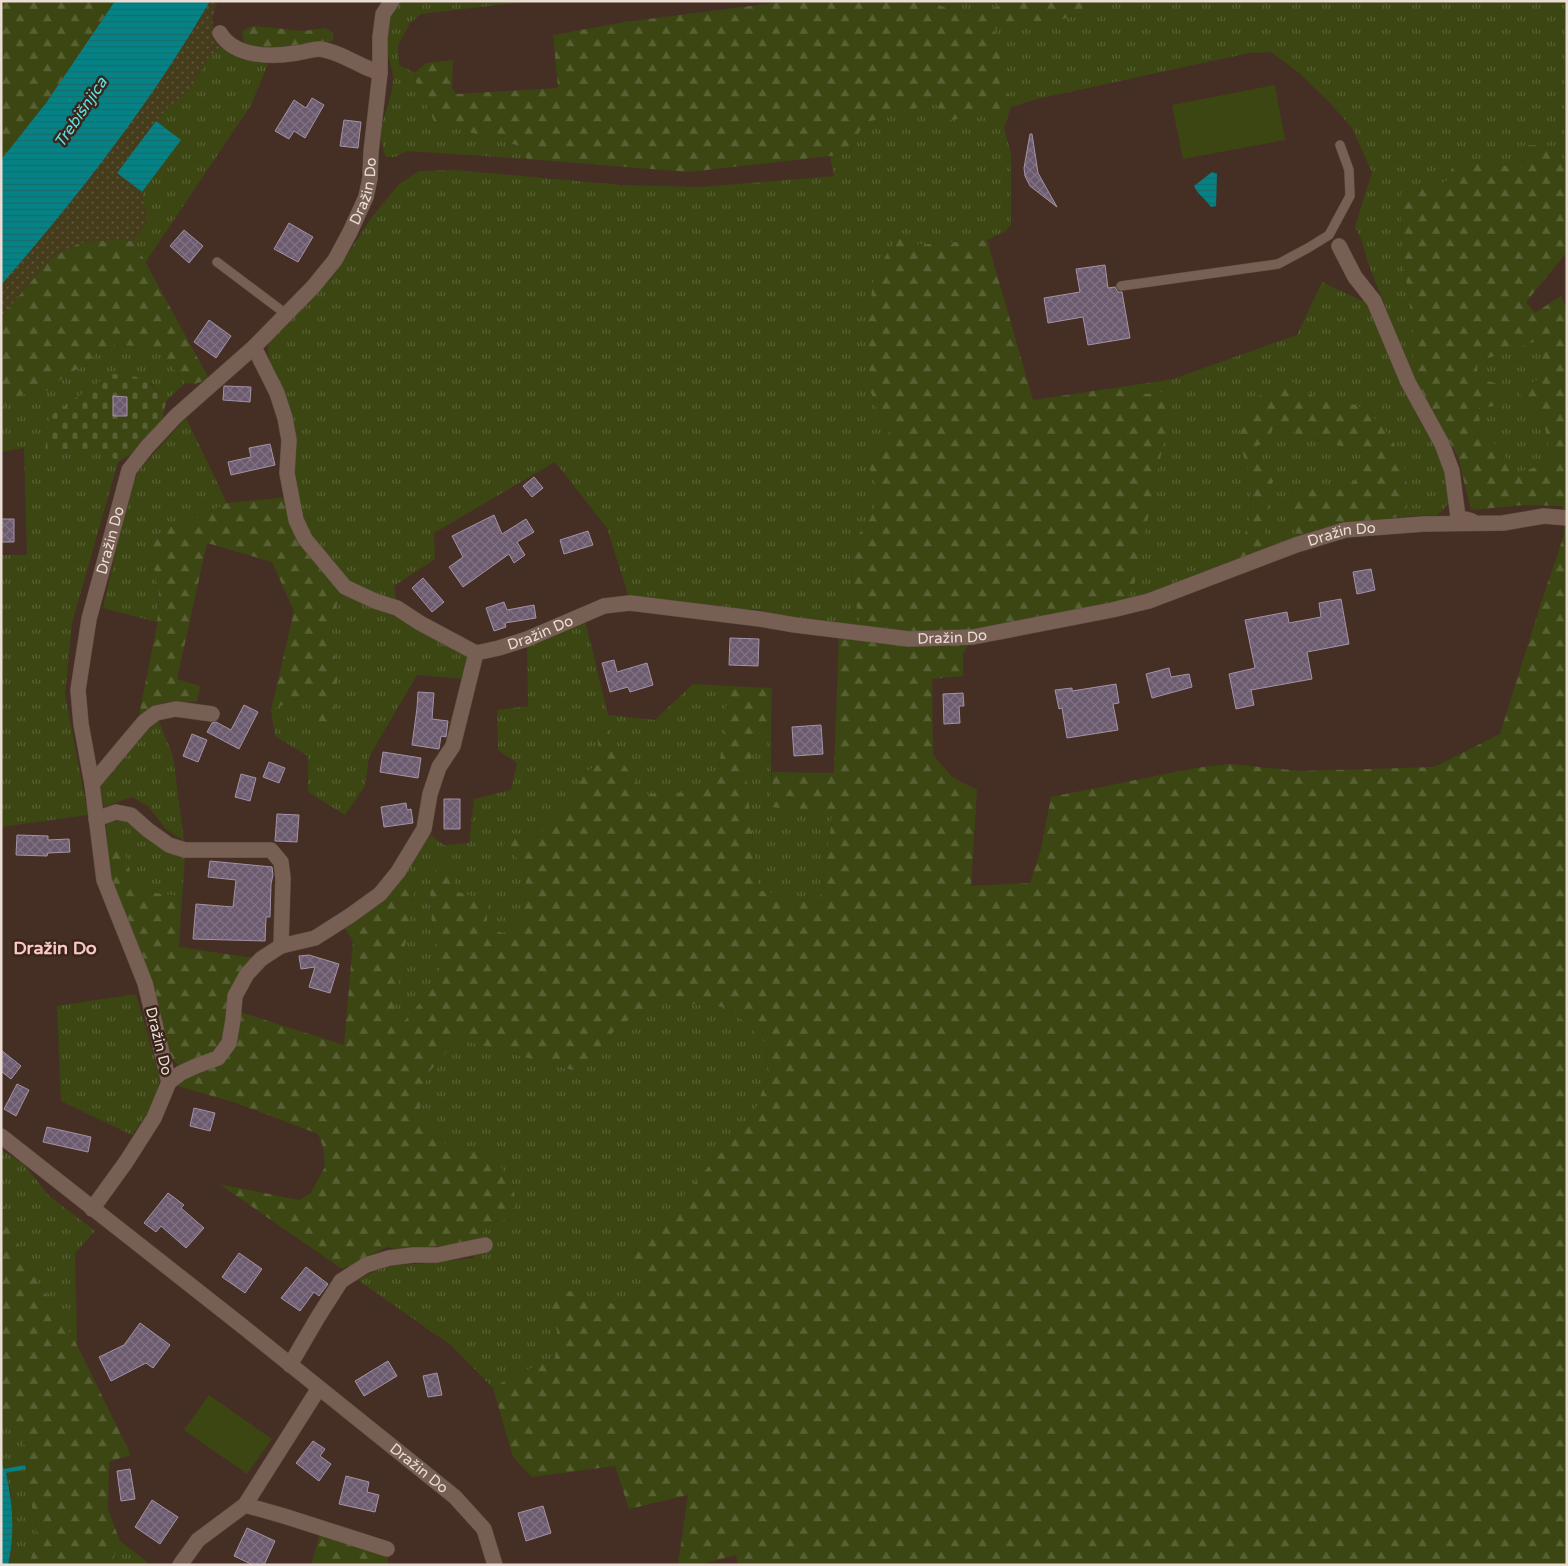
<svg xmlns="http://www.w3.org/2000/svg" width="1568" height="1566" viewBox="0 0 1568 1566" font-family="'Varela Round',sans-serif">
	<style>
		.grass { fill: url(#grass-tufts) }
		.forest { fill: url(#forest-firs); fill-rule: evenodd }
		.sand { fill: url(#sand-dots) }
		.cemetery { fill: url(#cemetery-stones) }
		.pitch { fill: #3b4613 }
		.water { fill: url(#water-rules) }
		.building { fill: url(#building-cross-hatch); stroke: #a492a7 }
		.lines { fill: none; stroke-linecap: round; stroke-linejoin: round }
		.lane-casing { stroke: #604e44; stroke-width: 10 }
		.street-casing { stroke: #604e44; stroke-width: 16 }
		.secondary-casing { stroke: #604e44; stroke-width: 16 }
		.lane { stroke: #775f53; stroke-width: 9 }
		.street { stroke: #775f53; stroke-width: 15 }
		.secondary { stroke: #775f53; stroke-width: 15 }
		.labels { text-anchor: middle; stroke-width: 5; stroke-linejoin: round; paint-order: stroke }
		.street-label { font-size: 15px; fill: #ebddd5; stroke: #3a251a }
		.water-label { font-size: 16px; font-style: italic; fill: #5be4e8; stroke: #3a251a }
		.quarter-label { font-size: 18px; font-weight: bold; fill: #fcc8c9; stroke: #3a251a }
	</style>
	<defs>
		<pattern id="grass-tufts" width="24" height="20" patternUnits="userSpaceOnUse" patternTransform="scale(1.25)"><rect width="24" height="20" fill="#3b4613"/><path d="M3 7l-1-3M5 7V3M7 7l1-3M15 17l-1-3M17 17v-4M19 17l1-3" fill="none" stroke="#586034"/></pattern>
		<pattern id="forest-firs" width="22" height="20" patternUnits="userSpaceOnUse" patternTransform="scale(1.25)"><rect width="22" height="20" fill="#3b4613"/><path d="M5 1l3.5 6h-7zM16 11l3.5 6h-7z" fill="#586034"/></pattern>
		<pattern id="sand-dots" width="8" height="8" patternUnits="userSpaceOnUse" patternTransform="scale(1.25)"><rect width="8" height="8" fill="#453c1c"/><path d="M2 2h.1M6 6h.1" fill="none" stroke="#60583c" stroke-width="1.8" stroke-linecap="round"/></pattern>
		<pattern id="cemetery-stones" width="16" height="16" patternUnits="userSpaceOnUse" patternTransform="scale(1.25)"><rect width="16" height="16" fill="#3b4613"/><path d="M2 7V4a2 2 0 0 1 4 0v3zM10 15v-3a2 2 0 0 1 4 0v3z" fill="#586034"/></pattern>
		<pattern id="water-rules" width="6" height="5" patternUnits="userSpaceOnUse" patternTransform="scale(1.25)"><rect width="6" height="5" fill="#038386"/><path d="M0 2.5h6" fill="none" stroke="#1e696a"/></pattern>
		<pattern id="building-cross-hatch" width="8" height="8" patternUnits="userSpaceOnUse" patternTransform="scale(1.25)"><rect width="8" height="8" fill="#6c5b6f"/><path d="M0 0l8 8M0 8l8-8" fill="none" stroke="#817283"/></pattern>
	</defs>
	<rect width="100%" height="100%" fill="#452f24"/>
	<path class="grass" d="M 399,1 L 531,1 L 421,14 L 410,23 L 398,45 L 399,65 L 415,73 L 417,89 L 425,102 L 435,123 L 520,146 L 527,159 L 407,151 L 395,157 L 386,157 C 372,124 393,108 393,78 C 393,62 382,49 384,32 C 385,22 394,10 399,1 Z
		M 927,1 L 1008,1 L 985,12 L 956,11 Z
		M 1099,1 L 1567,1 L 1567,166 L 1525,145 L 1521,168 L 1455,158 L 1448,180 L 1437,185 L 1401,193 L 1402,252 L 1413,328 L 1413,376 L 1368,263 L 1361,238 L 1355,227 L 1372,172 L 1352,128 L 1330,103 L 1298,72 L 1271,52 L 1249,53 L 1037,99 L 1011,107 L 1004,128 L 1011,154 L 1011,224 L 1006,231 L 987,240 L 914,245 L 897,237 L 878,412 L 891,426 L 886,444 L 870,470 L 881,493 L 870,519 L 850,546 L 852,585 L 861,628 L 767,615 L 763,610 L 754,609 L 734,610 L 630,601 L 607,528 L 555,462 L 434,533 L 435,559 L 394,586 L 397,606 L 346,585 L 307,538 L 270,364 L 268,350 L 269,338 L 331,279 L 372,217 L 399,184 L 419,171 L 455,170 L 621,185 L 700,187 L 834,176 L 830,156 L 849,153 L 864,123 L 935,102 L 994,29 L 1015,22 L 1054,21 L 1100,10 Z
		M 223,46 L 269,62 L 251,105 L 145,263 L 134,241 L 147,222 L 142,192 L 180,140 L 156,121 L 197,78 L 207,59 Z
		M 1322,282 L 1369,304 L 1404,389 L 1422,425 L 1437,446 L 1447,472 L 1450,494 L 1449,502 L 1444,509 L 1437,515 L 1399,517 L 1406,510 L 1409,498 L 1404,467 L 1393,441 L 1357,405 L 1318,398 L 1304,392 L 1293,382 L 1255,399 C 1243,435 1256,481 1249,519 C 1248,524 1247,530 1245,534 C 1241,545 1230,553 1229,565 L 1124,604 L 1165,392 L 1144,394 L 1141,384 L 1173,379 L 1297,335 Z
		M 1539,339 L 1544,378 L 1518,387 L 1523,400 L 1543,418 L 1552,463 L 1518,473 L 1481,428 L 1478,407 L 1496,384 L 1478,379 L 1476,362 Z
		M 114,345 L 136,346 L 164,356 L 185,383 L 166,401 L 151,383 L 45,452 L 99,448 L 118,462 L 72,623 L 65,694 L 88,815 L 1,827 L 1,555 L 27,555 L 24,448 L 1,452 L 1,415 L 7,400 L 28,393 L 47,391 L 66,375 L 87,364 L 98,351 Z
		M 186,418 L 227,503 L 195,520 L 166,528 L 149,543 L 159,594 L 157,622 L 103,608 L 128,498 L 138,471 Z
		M 1280,427 C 1305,438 1331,446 1359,445 L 1363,464 L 1354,481 L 1344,488 L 1292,485 L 1290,521 L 1299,536 L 1260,556 L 1259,467 L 1257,446 C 1267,442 1270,439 1273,428 Z
		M 344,588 L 474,654 L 467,679 L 417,675 L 369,757 L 365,786 L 345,815 L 308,792 L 308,756 L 275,736 L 271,710 L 305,695 L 315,702 L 319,733 L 338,674 L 331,635 L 335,610 Z
		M 584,616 L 608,715 L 655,720 L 693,684 L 729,686 L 719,769 L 698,792 L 645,795 L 617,755 L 607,725 L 596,729 L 601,763 L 579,776 L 582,797 L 529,843 L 516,834 L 503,846 L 523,862 L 526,883 L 522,924 L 503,933 L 487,927 L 430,890 L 432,926 L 440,975 L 432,989 L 401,1026 L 391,1025 L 415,885 L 399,873 L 411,855 L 431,835 L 444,845 L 469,843 L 474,799 L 511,790 L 517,763 L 498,750 L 497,710 L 528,706 L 527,640 Z
		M 158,719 L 173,756 L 184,841 L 166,829 L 148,806 L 132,797 L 104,807 L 100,785 L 127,750 Z
		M 771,724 L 771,807 L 832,813 L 831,827 L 819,903 L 758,890 L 746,774 L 762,725 Z
		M 123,820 L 155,842 L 185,858 L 182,897 L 143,891 L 131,874 L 122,844 L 107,836 L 106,823 Z
		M 136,994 L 160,1078 L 154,1104 L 132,1135 L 61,1101 L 57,1006 Z
		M 661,1001 L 724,1007 L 744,1021 L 766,1044 L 769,1073 L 753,1116 L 628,1259 L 647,1275 L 646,1291 L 634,1304 L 619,1306 L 593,1297 L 548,1293 L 557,1331 L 555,1358 L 511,1377 L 493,1388 L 452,1346 L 358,1280 L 375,1271 L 394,1265 L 418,1264 L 474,1258 L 470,1240 L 478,1237 L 490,1224 L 507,1219 L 481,1148 L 447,1146 L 421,1118 L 420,1095 L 430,1071 L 458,1038 L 582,1073 L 617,1027 Z
		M 1,1150 L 23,1163 L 49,1196 L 95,1231 L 75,1253 L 77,1345 L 45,1292 L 26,1265 L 1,1197 Z
		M 1,1418 L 25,1445 L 25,1456 L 30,1478 L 30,1499 L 35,1519 L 37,1538 L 29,1565 L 8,1565 L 11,1553 L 11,1492 L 5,1473 L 25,1469 L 25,1465 L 4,1469 L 1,1462 Z
		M 120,1541 L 151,1565 L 111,1565 Z"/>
	<path class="forest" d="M 1,1 L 115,1 L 46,103 L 1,160 Z
		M 789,1 L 927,1 L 956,11 L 985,12 L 1008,1 L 1029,1 L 1029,3 L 1037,1 L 1099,1 L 1100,10 L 1054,21 L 1016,22 L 994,29 L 1011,107 L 948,121 L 935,103 L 864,123 L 849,153 L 830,156 L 688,172 L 527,159 L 520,146 L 435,123 L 425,102 L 417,89 L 415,73 L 426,63 L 453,60 L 452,89 L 457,94 L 558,88 L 553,35 L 625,22 Z
		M 253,26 L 304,31 L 325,28 L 333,33 L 333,40 L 326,44 L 292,48 L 258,49 L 244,44 L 242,31 Z
		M 1525,145 L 1555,146 L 1564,165 L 1567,166 L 1567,252 L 1526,302 L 1535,313 L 1561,296 L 1567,310 L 1567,1565 L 738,1565 L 736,1555 L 698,1565 L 678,1565 L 688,1495 L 629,1509 L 615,1466 L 532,1477 L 513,1457 L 493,1388 L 511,1377 L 555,1358 L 557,1331 L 547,1293 L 556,1288 L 593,1297 L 619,1306 L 634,1304 L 646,1291 L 647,1275 L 628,1259 L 753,1116 L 769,1073 L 766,1044 L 744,1021 L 724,1007 L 661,1001 L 617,1027 L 583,1073 L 458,1039 L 430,1071 L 420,1095 L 421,1118 L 447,1146 L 481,1148 L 494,1155 L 513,1187 L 516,1204 L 507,1219 L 490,1224 L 478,1237 L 458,1244 L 400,1250 L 387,1247 L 342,1269 L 219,1184 L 299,1200 L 310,1194 L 325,1167 L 323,1147 L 318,1134 L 236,1103 L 178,1086 L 182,1078 L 214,1066 L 240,1012 L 344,1045 L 353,942 L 342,923 L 399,873 L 415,885 L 392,1025 L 401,1025 L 432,989 L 440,975 L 432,926 L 430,890 L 437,865 L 455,871 L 454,891 L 487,900 L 487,927 L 503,933 L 522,924 L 526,883 L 523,862 L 503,847 L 508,834 L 516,834 L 529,843 L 582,797 L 579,776 L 601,763 L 596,729 L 607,725 L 617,755 L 645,794 L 698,792 L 719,769 L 729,686 L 772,688 L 771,724 L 762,725 L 746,774 L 758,890 L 819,903 L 831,827 L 832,814 L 771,807 L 772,772 L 834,773 L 839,633 L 972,639 L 963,653 L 963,676 L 932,679 L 933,755 L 952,777 L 977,790 L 971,886 L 1030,883 L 1041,849 L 1051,797 L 1195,768 L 1230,764 L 1301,771 L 1434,767 L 1500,734 L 1540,606 L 1564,535 L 1562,506 L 1524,505 L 1471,510 L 1458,457 L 1413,376 L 1413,328 L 1402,252 L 1401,193 L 1437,185 L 1448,180 L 1455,158 L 1521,168 ZM 1539,340 L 1544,378 L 1518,387 L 1523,400 L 1543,418 L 1552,463 L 1518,472 L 1481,428 L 1478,408 L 1495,406 L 1496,383 L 1478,379 L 1477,362 Z
		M 897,237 L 914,245 L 987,240 L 1033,400 L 1141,384 L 1144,394 L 1165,392 L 1172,401 L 1134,586 L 1124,604 L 974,633 L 927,635 L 861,628 L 852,585 L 850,546 L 870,519 L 881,493 L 870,470 L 870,457 L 885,444 L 891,426 L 878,412 L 870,390 L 868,320 L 874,276 Z
		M 117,239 L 134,241 L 209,379 L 195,384 L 185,383 L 164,356 L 136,346 L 114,345 L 98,351 L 87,364 L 66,375 L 47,391 L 28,393 L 7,400 L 1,415 L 1,317 L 51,258 L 79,243 Z
		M 1293,382 L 1304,392 L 1318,398 L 1357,405 L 1381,424 L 1393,441 L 1404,467 L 1409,498 L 1406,510 L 1399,517 L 1323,528 L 1299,536 L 1290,521 L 1292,485 L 1344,488 L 1354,481 L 1363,464 L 1359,445 L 1341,446 L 1299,435 L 1280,427 L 1273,428 C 1270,439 1266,442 1257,446 L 1259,467 L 1273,480 L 1260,556 L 1229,565 C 1230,553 1241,545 1245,534 C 1251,518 1253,496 1250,480 C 1248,466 1242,452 1238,438 L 1255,399 L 1266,391 L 1278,385 Z
		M 289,497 L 294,520 L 344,588 L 335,610 L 331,635 L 338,674 L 332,731 L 319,733 L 315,702 L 305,695 L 271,710 L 294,611 L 272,562 L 207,543 L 177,679 L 200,686 L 197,702 L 164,702 L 139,715 L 157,625 L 159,594 L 149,543 L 166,528 L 195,520 L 227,503 Z
		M 107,836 L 122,844 L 131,874 L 143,891 L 182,897 L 179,947 L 253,958 L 227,1032 L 214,1054 L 184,1065 L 178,1065 L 172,1058 L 166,1044 L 109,873 Z
		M 1,1197 L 26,1265 L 45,1292 L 77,1345 L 131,1455 L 109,1462 L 108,1510 L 120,1541 L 111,1565 L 29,1565 L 37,1538 L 35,1519 L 30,1499 L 30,1478 L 25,1456 L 25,1445 L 1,1418 Z
		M 321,1530 L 386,1552 L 389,1565 L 311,1565 Z"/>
	<path class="sand" d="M 210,1 L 218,1 C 210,19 210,30 223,46 L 207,59 L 189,91 L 169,107 L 156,121 L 117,173 L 142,192 L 148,222 L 134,241 L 117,239 L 79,243 L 51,258 L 1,317 L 1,285 C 78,197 151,103 210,1 Z"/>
	<path class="cemetery" d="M 110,374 C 142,376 146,377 166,401 L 162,421 L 140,449 L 118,462 L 99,448 L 45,452 L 49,417 Z"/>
	<path class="pitch" d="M 1275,85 L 1285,140 L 1183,159 L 1172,105 Z
		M 209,1395 L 272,1439 L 247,1474 L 184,1430 Z"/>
	<path class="water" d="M 115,1 L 210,1 C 151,103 78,197 1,285 L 1,160 L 46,103 Z
		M 156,121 L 181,140 L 142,192 L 117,173 Z
		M 1212,172 L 1217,174 L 1216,206 L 1211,207 C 1205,198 1198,195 1194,186 Z
		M 1,1462 L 4,1469 L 25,1465 L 26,1469 L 6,1473 C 13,1504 15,1534 8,1565 L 1,1565 Z"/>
	<path class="building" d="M 312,98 L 324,105 L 305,138 L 294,131 L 289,139 L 275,131 L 294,100 L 306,108 Z
		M 344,120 L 361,122 L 358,148 L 340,146 Z
		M 1030,134 L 1032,134 L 1038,173 L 1057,207 L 1030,186 L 1025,176 L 1024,168 Z
		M 289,223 L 313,237 L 298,262 L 274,249 Z
		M 184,230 L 203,246 L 189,263 L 170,246 Z
		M 1105,265 L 1108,288 L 1115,287 L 1118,292 L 1122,292 L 1130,338 L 1088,345 L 1083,317 L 1048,323 L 1044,298 L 1080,292 L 1076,269 Z
		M 209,320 L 231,336 L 216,358 L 194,342 Z
		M 224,386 L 251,387 L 250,402 L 223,400 Z
		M 113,396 L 127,397 L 127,416 L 113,416 Z
		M 270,444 L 275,465 L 231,475 L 228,462 L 251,457 L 249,448 Z
		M 534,477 L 543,488 L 532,497 L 523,486 Z
		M 494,515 L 502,534 L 526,519 L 534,532 L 517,542 L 525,555 L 514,563 L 509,554 L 463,587 L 449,567 L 463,557 L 452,536 Z
		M 1,519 L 14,519 L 14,542 L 1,542 Z
		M 588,531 L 593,545 L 564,554 L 560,540 Z
		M 1371,569 L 1375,590 L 1357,594 L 1353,572 Z
		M 423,578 L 444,602 L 432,612 L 412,588 Z
		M 1341,599 L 1349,644 L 1307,652 L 1312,679 L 1251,690 L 1254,705 L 1236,709 L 1229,674 L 1255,668 L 1245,620 L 1287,612 L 1289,623 L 1321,617 L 1319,603 Z
		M 504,602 L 507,610 L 534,605 L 536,618 L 505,623 L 506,627 L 494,631 L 486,608 Z
		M 730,638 L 759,639 L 758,666 L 729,665 Z
		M 614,660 L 617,672 L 647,663 L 653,685 L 630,692 L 628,687 L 610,692 L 602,663 Z
		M 1169,668 L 1171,677 L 1189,674 L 1192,687 L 1152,698 L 1146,674 Z
		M 1116,684 L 1119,703 L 1113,704 L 1118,730 L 1067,738 L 1062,708 L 1059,709 L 1055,690 L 1072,688 L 1072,691 Z
		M 418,692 L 434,693 L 432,719 L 448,721 L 446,737 L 441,736 L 439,749 L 412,745 L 417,708 Z
		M 963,693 L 964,706 L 959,706 L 960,723 L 944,724 L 943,694 Z
		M 244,705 L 258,712 L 239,749 L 207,732 L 212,723 L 216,722 L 231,730 Z
		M 821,725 L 823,754 L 794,756 L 792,727 Z
		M 192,734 L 207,740 L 198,762 L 183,756 Z
		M 383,752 L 421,758 L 418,778 L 380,772 Z
		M 269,762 L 285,768 L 279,783 L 263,777 Z
		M 241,774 L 256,778 L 250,801 L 235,797 Z
		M 444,799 L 460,799 L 460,829 L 444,829 Z
		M 406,803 L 407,810 L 411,809 L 413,823 L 384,827 L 381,807 Z
		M 277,814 L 299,815 L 297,842 L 275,841 Z
		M 17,835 L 48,836 L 48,840 L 69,839 L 70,852 L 48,853 L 47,856 L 16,855 Z
		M 210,861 L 272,867 L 273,875 L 271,884 L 270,917 L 266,917 L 265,941 L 193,939 L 196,904 L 233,907 L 236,880 L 208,877 Z
		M 309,955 L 339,964 L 330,993 L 309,987 L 315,967 L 301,969 L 299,956 Z
		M 1,1050 L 21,1066 L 11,1079 L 1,1071 Z
		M 17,1084 L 29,1090 L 16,1116 L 4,1109 Z
		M 194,1108 L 215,1113 L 210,1131 L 190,1126 Z
		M 47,1127 L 91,1137 L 88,1152 L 43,1142 Z
		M 168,1193 L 184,1205 L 181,1208 L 204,1228 L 186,1248 L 161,1226 L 156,1232 L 144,1223 Z
		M 239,1253 L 262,1269 L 245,1293 L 222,1277 Z
		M 306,1267 L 328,1284 L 319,1296 L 314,1292 L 300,1311 L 281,1298 Z
		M 140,1323 L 170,1345 L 153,1368 L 146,1363 L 111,1381 L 99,1357 L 124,1345 Z
		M 388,1361 L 397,1376 L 364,1396 L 355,1381 Z
		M 437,1373 L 442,1395 L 428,1397 L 423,1376 Z
		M 313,1441 L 325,1449 L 320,1456 L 331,1464 L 319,1481 L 296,1463 Z
		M 130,1469 L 135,1499 L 121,1501 L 117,1471 Z
		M 346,1476 L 369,1482 L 367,1492 L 379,1495 L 375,1512 L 339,1504 Z
		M 152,1500 L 178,1517 L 160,1544 L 135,1527 Z
		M 543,1506 L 551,1533 L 526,1541 L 518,1513 Z
		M 247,1528 L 275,1541 L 264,1565 L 253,1565 L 234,1556 Z"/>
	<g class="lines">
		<defs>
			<path id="lane" d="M 217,262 L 286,314
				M 1121,286 L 1278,264 L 1308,248 L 1329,235 L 1350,196 L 1349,170 L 1340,145"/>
			<g id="street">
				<path d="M 220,33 C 235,58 272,57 297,53 C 305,52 313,49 320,49 C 335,51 346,58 359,64 C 366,68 373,70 380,73"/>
				<path d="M 1339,246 L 1355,277 L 1374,301 L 1408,382 L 1442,444 L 1452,471 L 1458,517 L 1472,521"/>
				<path d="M 254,347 L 277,393 L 285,418 L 289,440 L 287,473 L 296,520 L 305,539 L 345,587 L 375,601 L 397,608 L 420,623 L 476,653"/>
				<path d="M 92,784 L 144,722 L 156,713 L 176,709 L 212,714"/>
				<path d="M 96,819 L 116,812 L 131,815 L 148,830 L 169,845 L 185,850 L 271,850 L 281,862 L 283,878 L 281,946"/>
				<path id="s1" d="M 169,1082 L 181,1073 L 196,1066 L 218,1058 L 229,1043 L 233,1020 L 235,996 L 247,974 L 261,959 L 281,946 L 315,938 L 351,915 L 380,894 L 398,872 L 424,829 L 430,794 L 439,767 L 453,746 L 476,653 L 499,648 L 527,639 L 604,606 L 630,603 L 760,619 L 795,625 L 909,639 L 973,637 L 1112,610 L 1149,601 L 1296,545 L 1345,530 L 1424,524 L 1503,523 L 1544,516 L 1567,518"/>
				<path id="s2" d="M 169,1082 L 145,983 L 104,880 L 92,784 L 81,724 L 78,690 L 89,619 L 129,470 L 147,447 L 176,416 L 254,347 L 313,287 L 335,260 L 350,232 L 366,197 L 370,178 L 371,152 L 380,73 L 380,37 L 383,14 L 392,1"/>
				<path d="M 92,1209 L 126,1162 L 154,1118 L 169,1082"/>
				<path d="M 290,1365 L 318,1317 L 341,1281 L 366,1265 L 389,1258 L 413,1255 L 437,1255 L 485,1245"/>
				<path d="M 245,1505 L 284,1516 L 387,1549"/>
				<path d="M 180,1565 L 198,1540 L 245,1505 L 319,1388"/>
			</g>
			<g id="secondary">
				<path id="s3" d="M 1,1136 L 241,1325 L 455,1497 L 484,1529 L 495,1565"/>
			</g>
		</defs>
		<use href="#lane" class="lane-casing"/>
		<use href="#street" class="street-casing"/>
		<use href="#secondary" class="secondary-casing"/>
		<use href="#lane" class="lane"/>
		<use href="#street" class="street"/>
		<use href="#secondary" class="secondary"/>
	</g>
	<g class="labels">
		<g class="street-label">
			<text dy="5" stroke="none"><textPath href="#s2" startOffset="1001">Dražin Do</textPath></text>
			<text dy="5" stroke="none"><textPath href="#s1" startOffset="1460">Dražin Do</textPath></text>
			<text dy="5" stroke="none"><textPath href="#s2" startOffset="558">Dražin Do</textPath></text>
			<text dy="5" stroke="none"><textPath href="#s1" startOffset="635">Dražin Do</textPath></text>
			<text dy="5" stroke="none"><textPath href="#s1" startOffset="1055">Dražin Do</textPath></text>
			<text transform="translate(159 1041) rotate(76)" y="5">Dražin Do</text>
			<text dy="5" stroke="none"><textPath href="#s3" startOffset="534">Dražin Do</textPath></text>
		</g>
		<g class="water-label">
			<text transform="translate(80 112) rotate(-56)" y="6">Trebišnjica</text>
		</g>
		<g class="quarter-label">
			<text x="55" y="954">Dražin Do</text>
		</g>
	</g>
	<rect width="1568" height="1566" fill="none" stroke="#ebddd5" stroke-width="5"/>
</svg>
